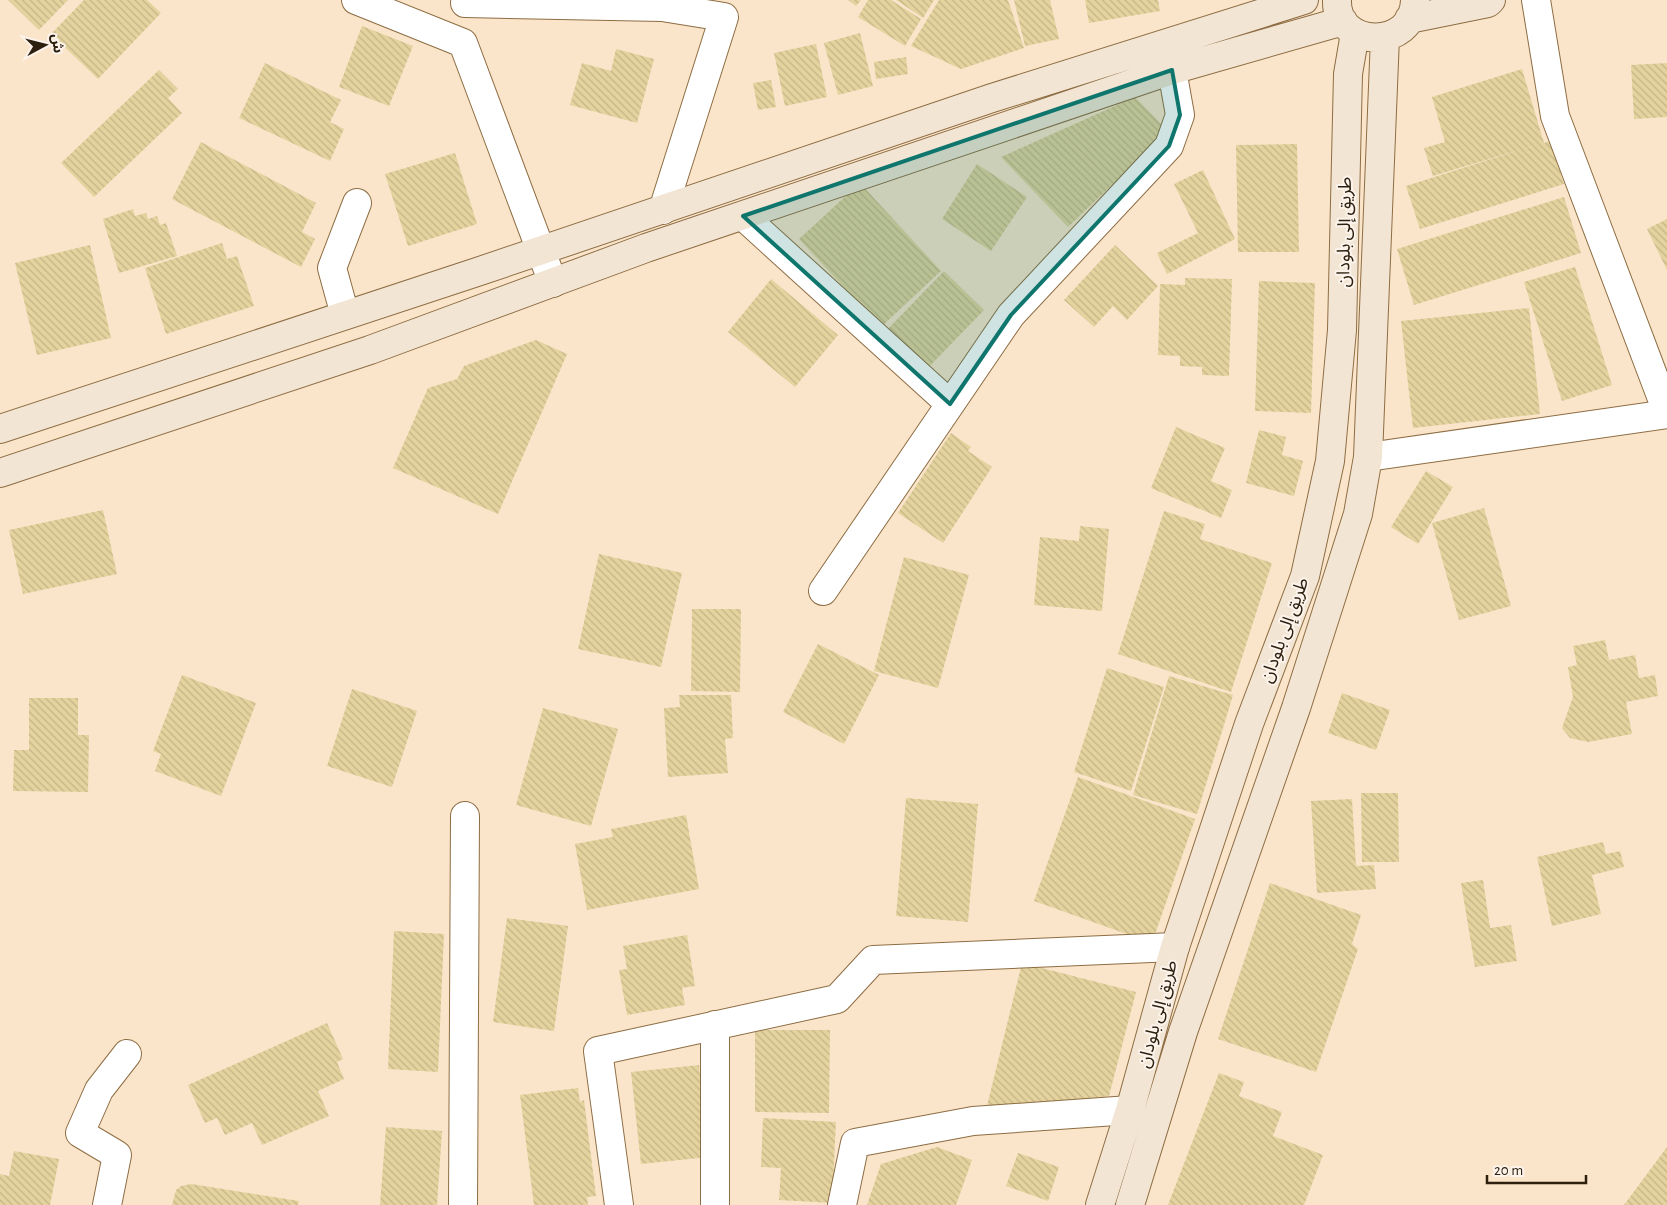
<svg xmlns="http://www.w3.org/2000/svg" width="1667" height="1205" viewBox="0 0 1667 1205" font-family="'Alegreya Sans','Noto Sans Arabic',sans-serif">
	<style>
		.building { fill: url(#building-back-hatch) }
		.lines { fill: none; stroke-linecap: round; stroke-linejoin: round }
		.minor-casing { stroke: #8d6d43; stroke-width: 30 }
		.tertiary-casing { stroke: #8d6d43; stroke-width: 30 }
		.secondary-casing { stroke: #8d6d43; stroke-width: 30 }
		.minor { stroke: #fff; stroke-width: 28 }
		.tertiary { stroke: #fff; stroke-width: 28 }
		.secondary { stroke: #f3e5d4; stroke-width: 28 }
		.marked { fill: #0f766e; fill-opacity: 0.2; stroke: #0f766e; stroke-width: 4; stroke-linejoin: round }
		.labels { text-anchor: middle; stroke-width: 4; stroke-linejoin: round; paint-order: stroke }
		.street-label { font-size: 18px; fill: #2d200e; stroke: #fcf4ec }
	</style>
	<defs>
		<pattern id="building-back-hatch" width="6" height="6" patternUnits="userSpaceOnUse" patternTransform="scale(1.25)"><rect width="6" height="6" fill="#e4d39e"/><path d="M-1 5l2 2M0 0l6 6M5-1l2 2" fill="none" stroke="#c4b587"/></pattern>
	</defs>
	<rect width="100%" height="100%" fill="#fbe5ca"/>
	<path class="building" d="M 8,0 L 68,0 L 39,30 Z
		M 84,0 L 147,0 L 161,13 L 98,79 L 51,34 Z
		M 848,0 L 861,0 L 856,6 Z
		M 868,0 L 891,0 L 921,19 L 905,46 L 858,17 Z
		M 896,0 L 934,0 L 923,18 Z
		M 939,0 L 1008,0 L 1024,48 L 961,69 L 911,46 Z
		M 1014,0 L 1050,0 L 1059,39 L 1025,46 Z
		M 1085,0 L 1158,0 L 1160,11 L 1089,23 Z
		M 362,26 L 413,46 L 389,106 L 339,87 Z
		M 860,33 L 873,86 L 838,95 L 824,43 Z
		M 816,44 L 827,97 L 785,106 L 774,53 Z
		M 616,49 L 654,59 L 637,123 L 570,105 L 582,63 L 611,71 Z
		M 906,57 L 908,74 L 876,79 L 874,62 Z
		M 265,63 L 341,100 L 330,122 L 344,129 L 330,161 L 239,118 Z
		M 1667,63 L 1667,117 L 1634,119 L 1631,65 Z
		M 1522,69 L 1544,143 L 1550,141 L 1564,184 L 1420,229 L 1406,186 L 1539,144 L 1433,176 L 1424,148 L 1445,142 L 1432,97 Z
		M 159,70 L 178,89 L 168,98 L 182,113 L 94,197 L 61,163 Z
		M 771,80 L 776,107 L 758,110 L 753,83 Z
		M 1135,97 L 1168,131 L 1068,227 L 1001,157 Z
		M 201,142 L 316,203 L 302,232 L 315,239 L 301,267 L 172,199 Z
		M 1297,144 L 1299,252 L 1238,252 L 1236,145 Z
		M 455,153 L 477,224 L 408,246 L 385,174 Z
		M 977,164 L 1027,197 L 991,251 L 942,219 Z
		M 1203,170 L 1235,239 L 1167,274 L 1157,253 L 1198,233 L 1174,184 Z
		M 860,183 L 941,271 L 881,327 L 799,239 Z
		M 1564,197 L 1581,253 L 1414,305 L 1397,249 Z
		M 133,209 L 135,216 L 146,213 L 148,219 L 157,216 L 160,225 L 166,223 L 177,256 L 119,273 L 103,219 Z
		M 1667,219 L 1667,270 L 1647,229 Z
		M 222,243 L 227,259 L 237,256 L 254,306 L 166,334 L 145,268 Z
		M 90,245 L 111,338 L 37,355 L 15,263 Z
		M 1115,245 L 1158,286 L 1127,320 L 1113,306 L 1094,327 L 1064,300 Z
		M 1575,267 L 1612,385 L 1562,401 L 1524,282 Z
		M 944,271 L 984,310 L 924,372 L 884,333 Z
		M 1185,278 L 1232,279 L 1229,376 L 1202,375 L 1202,367 L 1180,366 L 1180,356 L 1158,355 L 1160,284 L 1185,285 Z
		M 771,279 L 838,335 L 795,387 L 728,332 Z
		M 1259,281 L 1315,283 L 1311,413 L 1255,411 Z
		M 1529,308 L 1540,414 L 1413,428 L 1401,321 Z
		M 536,340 L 567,354 L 498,514 L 393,468 L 428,388 L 457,379 L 464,366 Z
		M 1176,427 L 1225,448 L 1211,481 L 1232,490 L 1221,518 L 1151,488 Z
		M 1259,430 L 1286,437 L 1282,455 L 1303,461 L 1294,496 L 1246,483 Z
		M 951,433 L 971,447 L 968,451 L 992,467 L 943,543 L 898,513 Z
		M 1426,471 L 1453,487 L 1418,544 L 1391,527 Z
		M 1484,508 L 1511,606 L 1459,620 L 1432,523 Z
		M 103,510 L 117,574 L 23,594 L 9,530 Z
		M 1164,511 L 1205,524 L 1200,539 L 1272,563 L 1231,692 L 1118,654 Z
		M 1080,526 L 1109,529 L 1102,611 L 1034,605 L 1040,537 L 1079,541 Z
		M 599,554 L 682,573 L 661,667 L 578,649 Z
		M 904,557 L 969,575 L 938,688 L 874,671 Z
		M 692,609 L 741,609 L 740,692 L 691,691 Z
		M 1605,640 L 1609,660 L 1635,655 L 1639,678 L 1655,675 L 1658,696 L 1626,702 L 1632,734 L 1588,742 L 1570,738 L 1562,728 L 1573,697 L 1568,667 L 1577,665 L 1573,646 Z
		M 818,644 L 879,675 L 844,744 L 783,712 Z
		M 1107,668 L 1164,687 L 1131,791 L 1074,772 Z
		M 182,675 L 256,703 L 221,796 L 155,771 L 161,754 L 153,751 Z
		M 1169,676 L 1233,695 L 1197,814 L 1133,795 Z
		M 352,689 L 417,711 L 392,787 L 327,766 Z
		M 1342,693 L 1390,710 L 1376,750 L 1328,733 Z
		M 679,695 L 731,695 L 733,738 L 725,739 L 728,773 L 668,777 L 664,708 L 680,707 Z
		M 29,698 L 78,698 L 78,735 L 89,735 L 88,792 L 13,791 L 14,750 L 29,750 Z
		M 543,708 L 618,729 L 591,826 L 516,805 Z
		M 1078,777 L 1195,819 L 1152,943 L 1034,901 Z
		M 1361,793 L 1398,793 L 1399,862 L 1362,862 Z
		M 906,798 L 978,804 L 968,922 L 896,916 Z
		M 1352,799 L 1356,866 L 1374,865 L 1376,889 L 1317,893 L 1311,801 Z
		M 686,815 L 699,889 L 587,910 L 575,844 L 613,837 L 611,829 Z
		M 1603,842 L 1606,854 L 1620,851 L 1624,867 L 1592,875 L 1601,914 L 1552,926 L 1537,857 Z
		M 1483,880 L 1490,928 L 1511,925 L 1517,961 L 1475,967 L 1461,883 Z
		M 1270,883 L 1361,915 L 1352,944 L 1358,949 L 1316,1072 L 1218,1039 Z
		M 507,918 L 568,926 L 554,1031 L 493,1022 Z
		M 394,931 L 444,934 L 438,1072 L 388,1069 Z
		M 687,935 L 695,986 L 682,988 L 685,1005 L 627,1015 L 619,970 L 627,969 L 623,946 Z
		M 1022,963 L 1136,992 L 1109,1096 L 986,1110 Z
		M 327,1023 L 343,1059 L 337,1062 L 344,1079 L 318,1091 L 329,1116 L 262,1145 L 252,1123 L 225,1135 L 217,1118 L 205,1123 L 188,1085 Z
		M 755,1030 L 830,1030 L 829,1113 L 755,1112 Z
		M 699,1065 L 709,1157 L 641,1164 L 631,1072 Z
		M 1219,1073 L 1244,1082 L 1239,1096 L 1282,1112 L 1273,1136 L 1323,1155 L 1304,1205 L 1168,1205 Z
		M 578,1088 L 580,1102 L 584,1100 L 596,1196 L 587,1197 L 588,1205 L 534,1205 L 520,1095 Z
		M 763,1118 L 836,1122 L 832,1203 L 779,1200 L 781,1168 L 761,1167 Z
		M 386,1127 L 442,1131 L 437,1205 L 380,1205 Z
		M 937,1147 L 972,1160 L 956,1205 L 867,1205 L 881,1164 Z
		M 1667,1147 L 1667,1205 L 1624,1205 Z
		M 14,1151 L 59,1159 L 50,1205 L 0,1205 L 0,1174 L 9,1176 Z
		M 1018,1153 L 1059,1167 L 1048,1201 L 1006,1186 Z
		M 191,1184 L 299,1201 L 298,1205 L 172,1205 L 176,1190 L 181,1186 Z"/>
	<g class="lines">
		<defs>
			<path id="minor" d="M 356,0 L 463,43 L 553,283
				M 465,3 L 662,7 L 724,17 L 663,210
				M 743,216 L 950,404
				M 345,315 L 332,268 L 357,203
				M 1368,457 L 1667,414
				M 823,591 L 1011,315 L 1169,146 L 1180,115 L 1172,70
				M 715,1025 L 715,1205
				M 107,1205 L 117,1155 L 80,1133 L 99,1090 L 127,1054
				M 463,1205 L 465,816
				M 619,1205 L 598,1051 L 837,999 L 873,960 L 1175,947
				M 842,1205 L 855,1143 L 973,1121 L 1130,1110"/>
			<path id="tertiary" d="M 1536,0 L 1555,116 L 1667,412"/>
			<path id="secondary" d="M 1337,0 C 1335,49 1414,51 1415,0
				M 1409,19 L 1488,3 L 1491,0
				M 0,429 L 477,272 L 992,98 L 1304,0
				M 0,473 L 370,350 L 646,248 L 1172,70 L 1343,21
				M 1100,1205 L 1130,1110 L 1175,947 L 1249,724 L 1305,576 L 1330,461 L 1342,330 L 1348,74 L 1355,33
				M 1130,1205 L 1183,1032 L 1296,708 L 1358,514 L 1368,457 L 1385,37"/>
		</defs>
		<use href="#minor" class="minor-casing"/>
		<use href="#tertiary" class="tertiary-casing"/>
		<use href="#secondary" class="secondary-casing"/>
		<use href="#minor" class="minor"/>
		<use href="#tertiary" class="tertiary"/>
		<use href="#secondary" class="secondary"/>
	</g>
	<path class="marked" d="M 1172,70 L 1180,115 L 1169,146 L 1011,315 L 950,404 L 743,216 Z"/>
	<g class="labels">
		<g class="street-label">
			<text transform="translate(1344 232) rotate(-89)" y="6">طريق إلى بلودان</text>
			<text transform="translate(1284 630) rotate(-70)" y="6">طريق إلى بلودان</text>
			<text transform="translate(1157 1014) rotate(-75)" y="6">طريق إلى بلودان</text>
		</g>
	</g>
	<g transform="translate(45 45) rotate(83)" stroke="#fcf4ec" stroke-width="4" paint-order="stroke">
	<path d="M0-4L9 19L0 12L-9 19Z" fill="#2d200e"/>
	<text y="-8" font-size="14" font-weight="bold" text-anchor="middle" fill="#2d200e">ش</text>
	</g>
	<path d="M1487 1175v8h99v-8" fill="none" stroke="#2d200e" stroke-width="2.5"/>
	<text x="1494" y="1175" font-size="15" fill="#2d200e" stroke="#fcf4ec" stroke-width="4" paint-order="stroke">20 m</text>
</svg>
